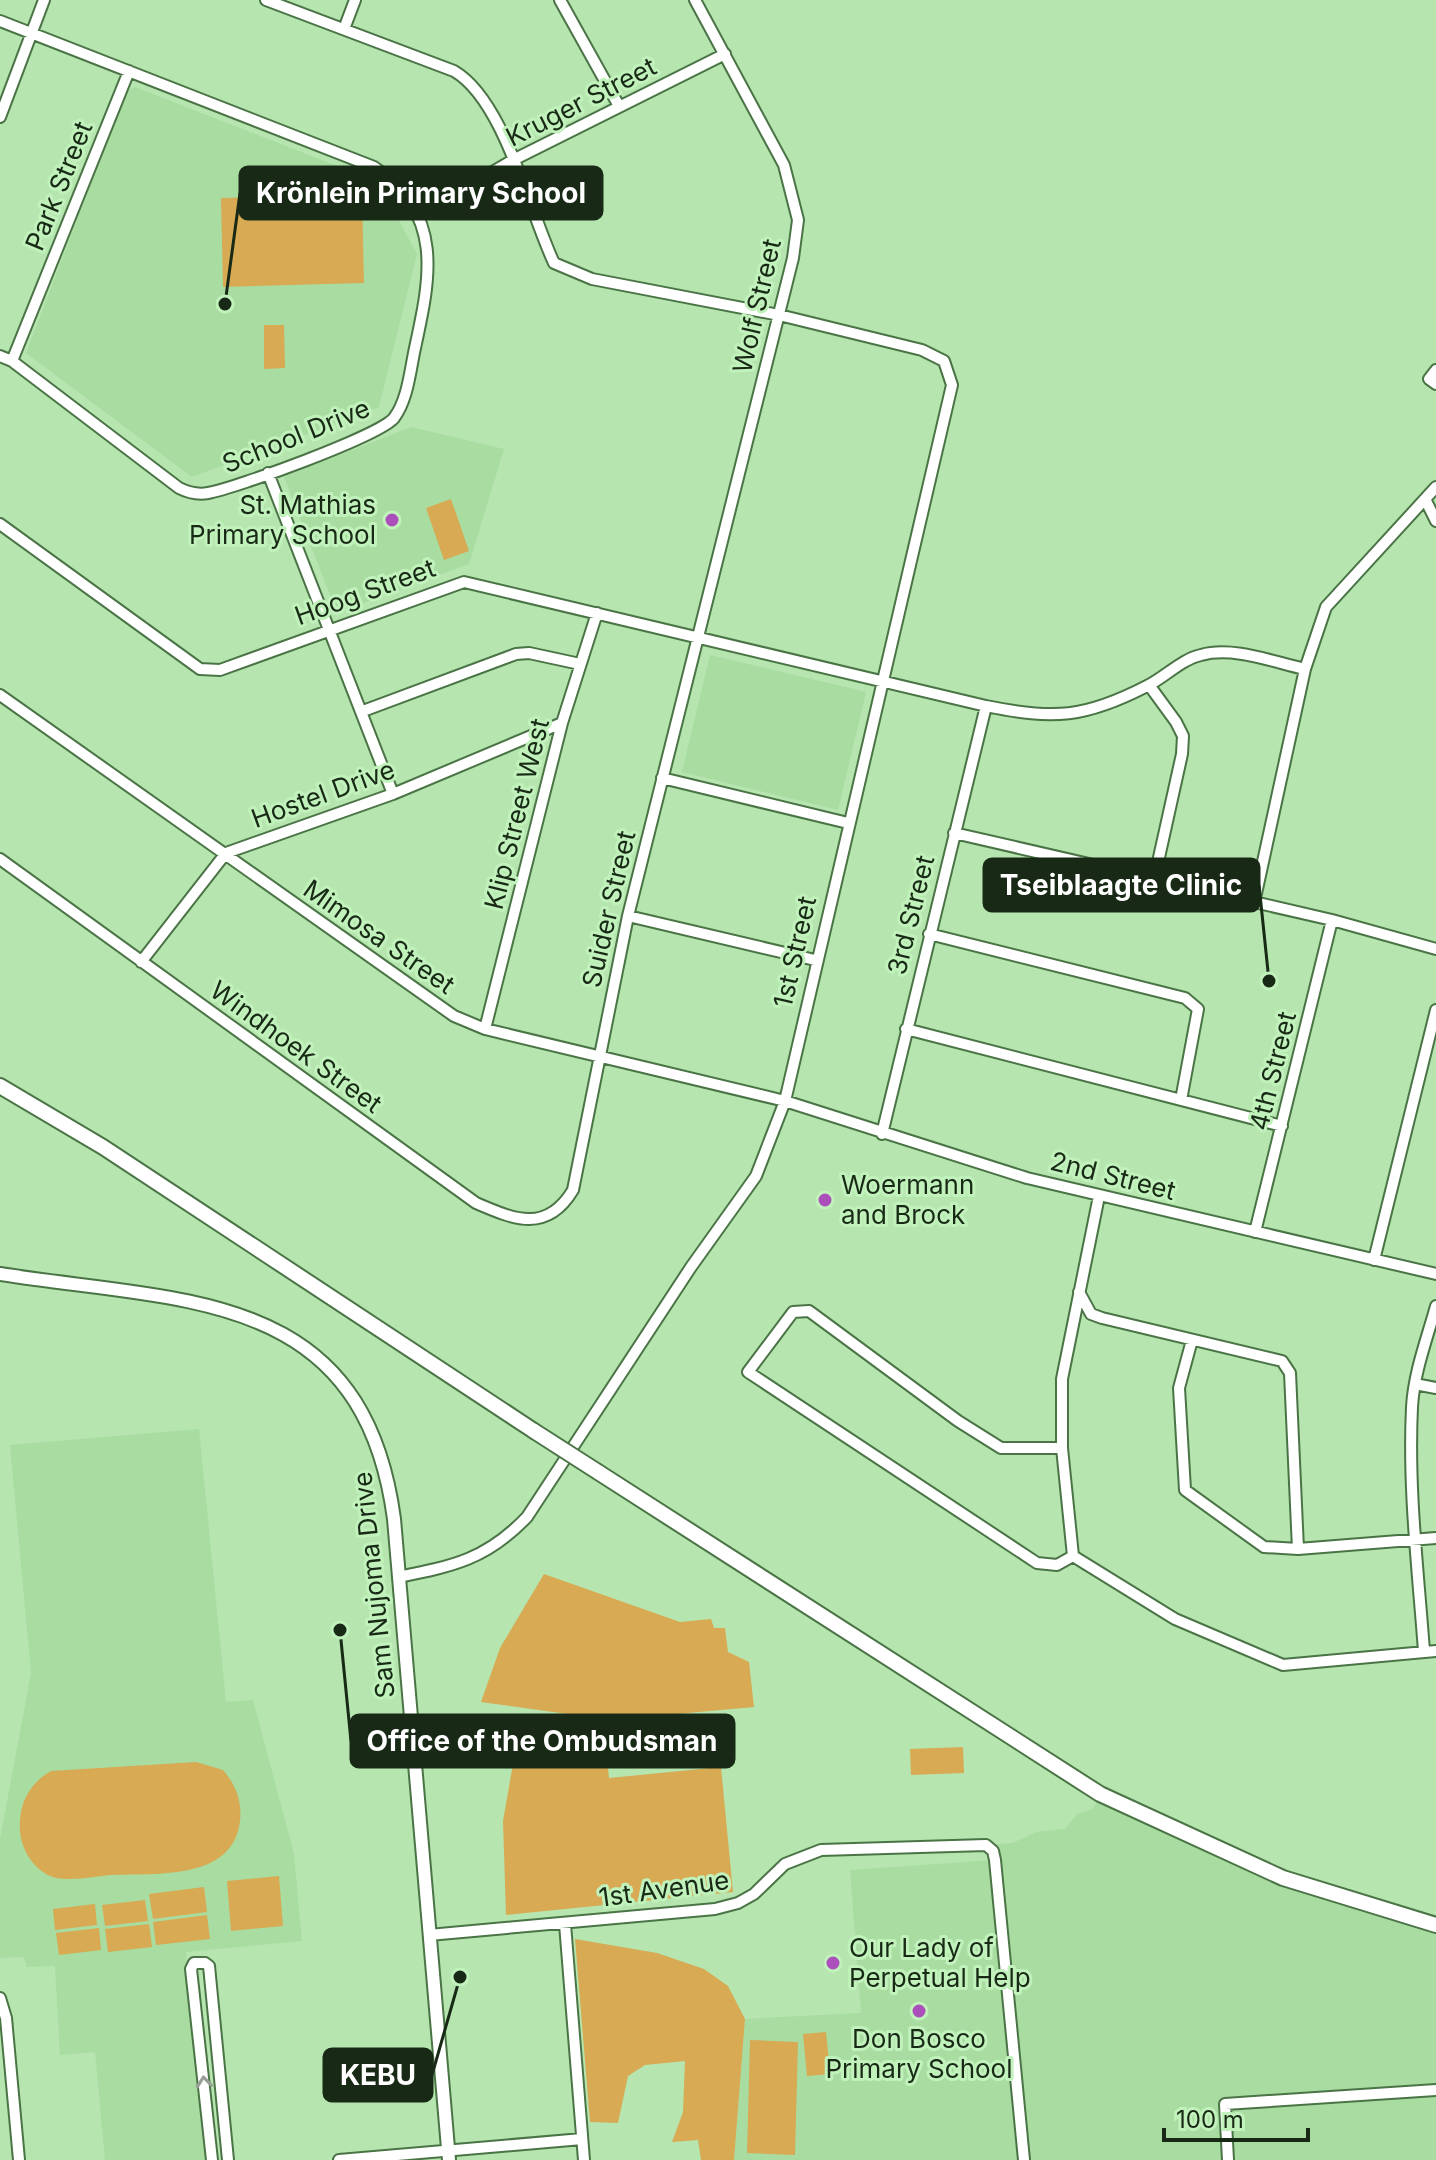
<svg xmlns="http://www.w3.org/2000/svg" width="1436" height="2160" viewBox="0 0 1436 2160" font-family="Inter,sans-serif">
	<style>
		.built { fill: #a8dca1 }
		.green { fill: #d7aa53 }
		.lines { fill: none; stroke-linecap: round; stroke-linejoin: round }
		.minor-casing { stroke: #4a7445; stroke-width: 14 }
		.major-casing { stroke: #4a7445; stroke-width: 16 }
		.highway-casing { stroke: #4a7445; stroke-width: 18 }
		.minor { stroke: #fff; stroke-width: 10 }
		.major { stroke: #fff; stroke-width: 12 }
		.highway { stroke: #fff; stroke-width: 14 }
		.highway-bridge-casing { stroke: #4a7445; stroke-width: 18; stroke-linecap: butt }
		.highway-bridge { stroke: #fff; stroke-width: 14 }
		.oneway { stroke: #979f96 }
		.poi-dot { fill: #ab50ba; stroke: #c2f2bc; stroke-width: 3 }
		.labels { text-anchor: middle; stroke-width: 6; stroke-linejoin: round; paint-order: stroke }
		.street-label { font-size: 26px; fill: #182a16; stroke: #c2f2bc }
		.poi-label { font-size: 26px; fill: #182a16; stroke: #c2f2bc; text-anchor: start }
		.leader { fill: none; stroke: #182a16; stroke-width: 3 }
		.callout-dot { fill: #182a16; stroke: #c2f2bc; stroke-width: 3 }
		.callout { fill: #182a16; stroke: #182a16; stroke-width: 3 }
		.callout-label { font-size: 28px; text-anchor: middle; font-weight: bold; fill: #fff }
	</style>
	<rect width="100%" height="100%" fill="#b6e5b0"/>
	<path class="built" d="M 135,87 L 378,182 L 417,254 L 379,407 L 192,477 L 26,353 L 126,92 Z
		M 411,427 L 504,449 L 469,564 L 337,613 L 284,477 Z
		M 710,655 L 866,692 L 838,810 L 682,772 Z
		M 199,1429 L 226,1702 L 253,1700 L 294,1854 L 302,1941 L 186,1952 L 206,2160 L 105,2160 L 95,2052 L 60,2055 L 55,1966 L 27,1967 L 24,1957 L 0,1958 L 0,1839 L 31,1673 L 10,1445 Z
		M 1100,1794 L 1242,1861 L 1436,1925 L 1436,2160 L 734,2160 L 745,2019 L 861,2013 L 850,1870 L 994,1860 L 986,1845 L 1013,1843 L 1036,1832 L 1065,1829 L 1077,1814 L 1093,1809 Z"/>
	<path class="green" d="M 362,195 L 364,283 L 223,287 L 221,198 Z
		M 264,325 L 284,325 L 285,368 L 264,369 Z
		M 451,499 L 469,551 L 444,560 L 426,508 Z
		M 544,1574 L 680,1622 L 711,1619 L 714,1628 L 725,1628 L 728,1652 L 749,1662 L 754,1707 L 611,1720 L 481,1702 L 500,1648 Z
		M 963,1747 L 964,1773 L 911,1775 L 910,1749 Z
		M 606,1749 L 609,1778 L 721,1767 L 733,1892 L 506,1915 L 503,1821 L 513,1764 L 557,1752 Z
		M 196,1762 L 223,1770 C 236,1785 242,1801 240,1821 C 233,1881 156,1873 112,1875 C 94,1876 62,1884 46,1874 C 28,1863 18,1842 20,1821 C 21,1799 32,1782 51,1771 Z
		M 279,1876 L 283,1926 L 231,1931 L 227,1881 Z
		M 204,1887 L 207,1912 L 153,1919 L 149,1894 Z
		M 145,1900 L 148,1921 L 105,1926 L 102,1905 Z
		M 95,1904 L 97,1925 L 55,1930 L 53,1909 Z
		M 207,1915 L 210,1939 L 156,1945 L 153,1922 Z
		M 149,1924 L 152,1947 L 108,1952 L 105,1929 Z
		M 99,1928 L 101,1950 L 59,1955 L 56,1933 Z
		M 575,1939 L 657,1953 L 704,1969 L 728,1986 L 745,2019 L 734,2160 L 701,2160 L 698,2140 L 672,2142 L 683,2112 L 685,2061 L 645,2065 L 628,2076 L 618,2123 L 590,2122 Z
		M 826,2032 L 830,2074 L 807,2076 L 803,2034 Z
		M 750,2040 L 798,2042 L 795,2155 L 747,2153 Z"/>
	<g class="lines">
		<defs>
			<path id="minor" d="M 266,0 L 454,71 C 504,100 529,210 554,263 L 592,279 L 779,315 L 922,350 L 944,361 L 952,385 L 785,1101 L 756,1176 L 691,1267 L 527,1517 C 487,1559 454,1566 398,1577
				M 560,0 L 619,106
				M 0,21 L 374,167 C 445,214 430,279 415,348 C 410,371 408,399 394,418 C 379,436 236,488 208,493 C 197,495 189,493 179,488 L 12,361 L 0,356
				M 344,29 L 355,0
				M 0,117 L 44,0
				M 417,216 L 513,160 L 725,54
				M 12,361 L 129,71
				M 1436,370 L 1429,379 L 1436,384
				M 268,473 L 393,794
				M 1425,499 L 1436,521
				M 0,524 L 200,669 L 220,670 L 464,582 L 986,706 C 1054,720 1085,718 1147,686 C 1165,677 1182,659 1201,655 C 1233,646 1273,662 1305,669 L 1326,607 L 1436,487
				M 1149,685 L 1176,722 L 1183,736 L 1182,754 L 1154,880
				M 0,695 L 454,1016 L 485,1029 L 785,1101 L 1027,1178 L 1436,1274
				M 363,711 L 516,654 L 529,653 L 580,664
				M 662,778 L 848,823
				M 954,833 L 1332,920 L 1436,949
				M 0,859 L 476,1203 C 515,1220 547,1233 573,1190 L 628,916 L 793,258 L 798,220 L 784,165 L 695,0
				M 1254,903 L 1305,669
				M 628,916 L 815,960
				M 929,934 L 1185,998 L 1198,1009 L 1181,1100
				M 141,962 L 226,853 L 393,794 L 562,723
				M 485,1029 L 562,723 L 597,613
				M 906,1029 L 1282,1126
				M 882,1134 L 986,706
				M 1255,1232 L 1332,920
				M 1374,1260 L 1436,1010
				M 1079,1292 L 1091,1314 L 1102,1318 L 1282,1361 L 1290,1373 L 1298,1549
				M 1192,1340 L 1179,1388 L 1185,1490 L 1264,1547 L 1298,1549 L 1436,1538
				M 1415,1384 L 1436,1388
				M 1062,1448 L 1001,1448 L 958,1421 L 809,1311 L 793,1312 L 748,1372 L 1037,1563 L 1057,1565 L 1073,1556
				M 1073,1556 L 1175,1619 L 1283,1665 L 1436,1651
				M 1073,1556 L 1062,1448 L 1062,1379 L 1099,1196
				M 1424,1651 C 1418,1570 1408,1488 1412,1407 C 1414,1372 1427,1339 1436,1306
				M 565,1924 L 584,2160
				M 429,1935 L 715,1909 L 738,1903 L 754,1894 L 785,1864 L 821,1850 L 986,1845 L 993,1851 L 995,1860 L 1024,2160
				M 0,1998 L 6,2018 L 19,2160
				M 212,2160 L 191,1969 L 194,1963 L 205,1963 L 209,1966 L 228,2160
				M 339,2160 L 582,2139
				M 1228,2160 L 1225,2104 L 1436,2090"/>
			<path id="major" d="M 0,1274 C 182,1303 363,1287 394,1519 L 449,2160"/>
			<path id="highway" d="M 0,1086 L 103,1147 L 534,1431
				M 598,1472 L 1100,1794 L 1283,1878 L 1436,1925"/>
		</defs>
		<use href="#minor" class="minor-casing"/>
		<use href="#major" class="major-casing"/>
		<use href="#highway" class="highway-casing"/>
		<use href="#minor" class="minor"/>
		<use href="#major" class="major"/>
		<use href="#highway" class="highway"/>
		<defs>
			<path id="highway-bridge" d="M 534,1431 L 598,1472"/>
		</defs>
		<use href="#highway-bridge" class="highway-bridge-casing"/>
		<use href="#highway-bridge" class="highway-bridge"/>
	</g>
	<defs><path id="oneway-chevron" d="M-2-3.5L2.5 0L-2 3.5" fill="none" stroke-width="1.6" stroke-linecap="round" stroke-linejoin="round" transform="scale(2)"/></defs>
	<use class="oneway" href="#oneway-chevron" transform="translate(204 2082) rotate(-96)"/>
	<g class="poi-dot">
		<circle cx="392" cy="520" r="8"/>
		<circle cx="825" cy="1200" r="8"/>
		<circle cx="833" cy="1963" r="8"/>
		<circle cx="919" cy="2011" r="8"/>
	</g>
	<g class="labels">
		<g class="street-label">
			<text transform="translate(581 102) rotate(-27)" y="9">Kruger Street</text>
			<text transform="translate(59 186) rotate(-68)" y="9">Park Street</text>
			<text transform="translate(757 306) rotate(-77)" y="9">Wolf Street</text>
			<text transform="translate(296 436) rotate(-22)" y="9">School Drive</text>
			<text transform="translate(365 592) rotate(-20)" y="9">Hoog Street</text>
			<text transform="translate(323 794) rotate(-20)" y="9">Hostel Drive</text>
			<text transform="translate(517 814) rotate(-76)" y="9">Klip Street West</text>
			<text transform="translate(609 909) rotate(-77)" y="9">Suider Street</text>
			<text transform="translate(911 915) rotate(-76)" y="9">3rd Street</text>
			<text transform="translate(379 937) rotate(35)" y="9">Mimosa Street</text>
			<text transform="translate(795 952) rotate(-77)" y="9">1st Street</text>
			<text transform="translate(296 1047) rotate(36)" y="9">Windhoek Street</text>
			<text transform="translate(1273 1071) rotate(-76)" y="9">4th Street</text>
			<text transform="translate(1113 1176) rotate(14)" y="9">2nd Street</text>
			<text transform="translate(374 1585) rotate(-96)" y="9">Sam Nujoma Drive</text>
			<text transform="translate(664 1889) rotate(-8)" y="9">1st Avenue</text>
		</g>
		<g class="poi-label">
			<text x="376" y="514" text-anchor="end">St. Mathias<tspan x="376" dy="30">Primary School</tspan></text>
			<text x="841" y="1194">Woermann<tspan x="841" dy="30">and Brock</tspan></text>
			<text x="849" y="1957">Our Lady of<tspan x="849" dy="30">Perpetual Help</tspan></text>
			<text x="919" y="2048" text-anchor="middle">Don Bosco<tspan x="919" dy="30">Primary School</tspan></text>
		</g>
	</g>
	<path class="leader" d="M225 304L240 193M1269 981L1259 885M340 1630L351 1741M460 1977L432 2075"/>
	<g class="callout-dot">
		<circle cx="225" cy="304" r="8"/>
		<circle cx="1269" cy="981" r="8"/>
		<circle cx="340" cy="1630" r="8"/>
		<circle cx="460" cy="1977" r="8"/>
	</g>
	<g class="callout">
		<rect x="240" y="167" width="362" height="52" rx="8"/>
		<rect x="984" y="859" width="275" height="52" rx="8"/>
		<rect x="351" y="1715" width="383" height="52" rx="8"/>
		<rect x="324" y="2049" width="108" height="52" rx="8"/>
	</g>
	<g class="callout-label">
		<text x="421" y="203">Krönlein Primary School</text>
		<text x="1121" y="895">Tseiblaagte Clinic</text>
		<text x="542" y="1751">Office of the Ombudsman</text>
		<text x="378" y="2085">KEBU</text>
	</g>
	<path d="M1164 2128v12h144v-12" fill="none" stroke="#182a16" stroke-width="4"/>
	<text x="1176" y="2128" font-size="24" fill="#182a16" stroke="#c2f2bc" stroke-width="6" paint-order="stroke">100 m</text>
</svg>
